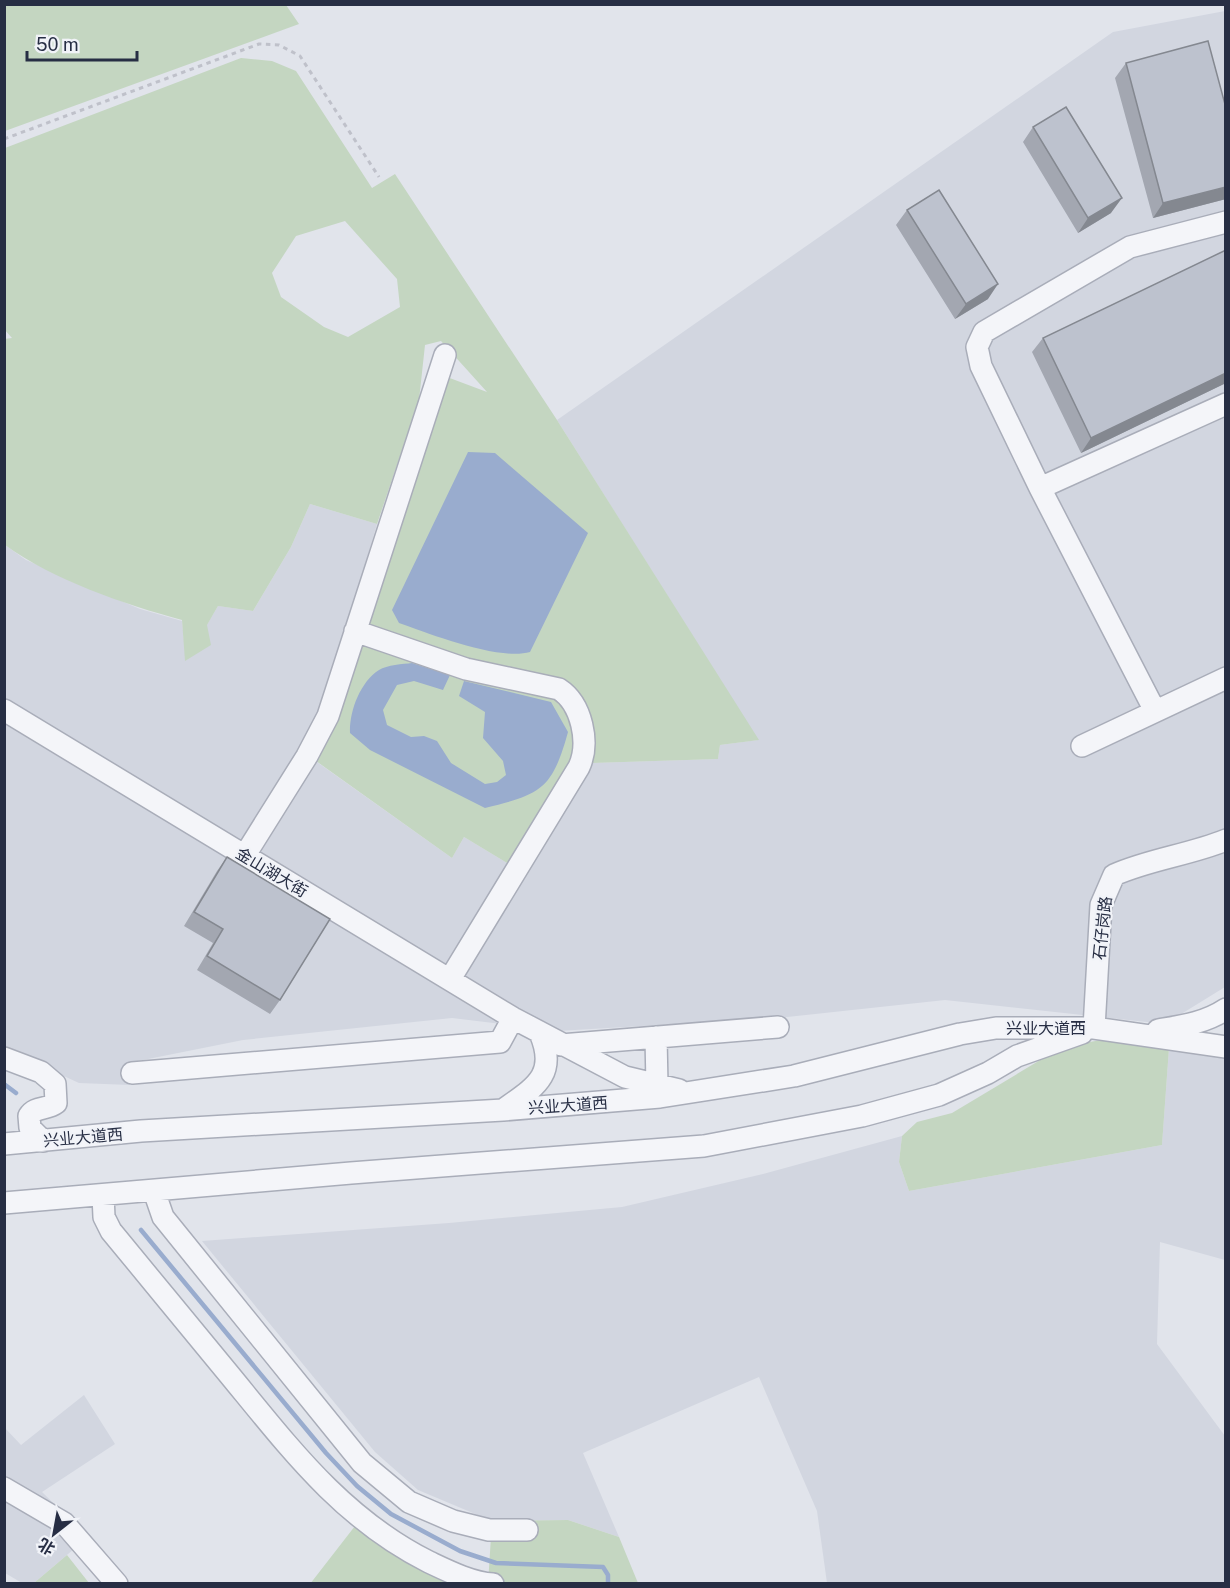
<svg xmlns="http://www.w3.org/2000/svg" width="1230" height="1588" viewBox="0 0 1230 1588" font-family="'Public Sans','Noto Sans SC',sans-serif">
	<style>
		.built { fill: #d2d6e0 }
		.green { fill: #c4d6c1; fill-rule: evenodd }
		.water { fill: #99acce }
		.lines { fill: none; stroke-linecap: round; stroke-linejoin: round }
		.stream { stroke: #99acce; stroke-width: 4.5 }
		.minor-casing { stroke: #a9adb9; stroke-width: 24 }
		.path { stroke: #bfc1ca; stroke-width: 3; stroke-dasharray: 4.5 4.5; stroke-linecap: butt }
		.minor { stroke: #f4f5f9; stroke-width: 21 }
		.wall { fill: #a3a7b1 }
		.shaded-wall { fill: #848890 }
		.building { fill: #bdc2ce; stroke: #848890; stroke-width: 1.5 }
		.labels { text-anchor: middle; stroke-width: 4.5; stroke-linejoin: round; paint-order: stroke }
		.street-label { font-size: 16px; fill: #272e44; stroke: #f1f3f8 }
	</style>
	<rect width="100%" height="100%" fill="#e1e4eb"/>
	<path class="built" d="M 1225,11 L 1225,987 L 1165,1024 L 945,1000 L 778,1018 L 558,1031 L 452,1018 L 243,1040 L 128,1063 L 130,1085 L 79,1083 L 5,1049 L 5,545 L 26,560 L 140,609 L 182,621 L 186,660 L 218,606 L 253,611 L 291,547 L 310,504 L 377,524 L 322,711 L 300,750 L 452,858 L 464,837 L 527,875 L 592,763 L 718,759 L 720,745 L 758,740 L 557,420 L 1113,32 Z
		M 1169,1048 L 1225,1059 L 1225,1260 L 1160,1242 L 1157,1344 L 1225,1436 L 1225,1583 L 827,1583 L 817,1511 L 759,1377 L 583,1453 L 619,1537 L 568,1520 L 492,1521 L 418,1490 L 375,1452 L 202,1241 L 449,1223 L 622,1207 L 763,1174 L 902,1136 L 899,1162 L 909,1191 L 1162,1145 Z
		M 84,1395 L 115,1444 L 42,1492 L 88,1537 L 34,1583 L 22,1583 L 5,1573 L 5,1428 L 21,1445 Z"/>
	<path class="green" d="M 5,4 L 286,5 L 299,24 L 5,131 Z
		M 241,58 L 272,61 L 296,71 L 372,188 L 395,174 L 557,420 L 759,740 L 720,745 L 718,759 L 592,763 L 527,875 L 464,837 L 452,858 L 316,761 L 447,377 L 487,392 L 441,341 L 425,345 L 419,400 L 377,524 L 310,504 L 291,547 L 253,611 L 218,606 L 207,625 L 211,645 L 185,661 L 182,620 C 126,605 51,579 5,545 L 4,339 L 12,338 L 4,329 L 5,148 ZM 345,221 L 397,279 L 400,307 L 348,337 L 324,327 L 281,297 L 272,273 L 296,236 Z
		M 1101,1040 L 1169,1048 L 1162,1145 L 909,1191 L 899,1162 L 902,1136 L 917,1122 L 952,1113 L 1062,1047 Z
		M 568,1520 L 619,1537 L 638,1583 L 488,1584 L 492,1521 Z
		M 355,1526 L 467,1584 L 310,1584 Z
		M 67,1555 L 89,1583 L 34,1583 Z"/>
	<path class="water" d="M 468,452 L 495,453 L 588,533 L 530,652 C 499,661 430,634 399,623 L 392,610 Z
		M 412,663 L 450,675 L 443,690 L 414,681 L 397,685 L 383,710 L 387,725 L 411,737 L 424,736 L 437,741 L 451,763 L 485,784 L 497,782 L 506,775 L 503,761 L 483,738 L 485,712 L 459,696 L 464,681 L 551,702 L 568,732 C 552,790 541,794 485,808 L 370,750 L 350,733 C 349,712 360,682 379,670 C 387,665 403,664 412,663 Z"/>
	<g class="lines">
		<path class="stream" d="M 4,1084 L 16,1093
			M 141,1230 L 326,1453 L 357,1486 L 391,1514 L 460,1551 L 496,1563 L 603,1567 L 608,1575 L 608,1584"/>
		<defs>
			<path id="minor" d="M 1040,488 L 1226,404
				M 355,631 L 466,669 L 559,689 C 582,704 590,743 579,767 L 450,979
				M 4,710 L 513,1018 L 625,1077 L 679,1090
				M 1155,711 L 1040,488 L 981,366 L 977,347 L 984,332 L 1130,247 L 1226,222
				M 1082,746 L 1226,678
				M 245,855 L 307,756 L 328,716 L 445,355
				M 1094,1028 L 1101,905 L 1114,875 C 1150,859 1189,855 1226,840
				M 1158,1030 C 1182,1026 1205,1023 1226,1009
				M 656,1037 L 657,1085
				M 561,1045 L 778,1027
				M 4,1058 L 41,1072 L 55,1084 L 56,1103 C 47,1110 35,1106 29,1116 L 30,1128 L 43,1141
				M 132,1073 L 500,1042 L 513,1018
				M 503,1110 C 535,1087 558,1075 540,1033
				M 4,1144 L 141,1131 L 503,1110 L 660,1097 L 794,1076 L 960,1034 L 996,1028 L 1094,1028 L 1226,1047
				M 154,1191 L 163,1217 L 362,1463 L 409,1502 L 453,1521 L 489,1530 L 527,1530
				M 103,1195 L 104,1217 L 111,1231 C 148,1276 186,1322 223,1367 C 286,1443 339,1517 429,1562 C 448,1571 472,1583 493,1584
				M 4,1203 L 351,1173 L 704,1146 L 862,1116 L 939,1095 L 988,1073 L 1017,1056 L 1082,1033
				M 4,1488 L 64,1523 L 117,1584"/>
		</defs>
		<use href="#minor" class="minor-casing"/>
		<path class="path" d="M 4,139 L 259,44 L 279,45 L 300,56 L 379,177"/>
		<use href="#minor" class="minor"/>
	</g>
	<path class="wall" d="M 1126,63 L 1226,199 L 1153,218 L 1115,78 Z
		M 1033,127 L 1111,213 L 1078,233 L 1023,142 Z
		M 907,210 L 988,299 L 955,319 L 896,225 Z
		M 1226,250 L 1226,383 L 1081,453 L 1032,352 L 1043,338 Z
		M 227,857 L 280,1000 L 270,1014 L 197,970 L 213,943 L 184,926 L 217,871 Z"/>
	<path class="shaded-wall" d="M 1226,187 L 1226,199 L 1153,218 L 1163,203 Z
		M 1122,198 L 1111,213 L 1078,233 L 1088,218 Z
		M 998,284 L 988,299 L 955,319 L 966,304 Z
		M 1226,373 L 1226,383 L 1081,453 L 1091,438 Z"/>
	<path class="building" d="M 1208,41 L 1226,108 L 1226,187 L 1163,203 L 1126,63 Z
		M 1066,107 L 1122,198 L 1088,218 L 1033,127 Z
		M 939,190 L 998,284 L 966,304 L 907,210 Z
		M 1226,250 L 1226,373 L 1091,438 L 1043,338 Z
		M 227,857 L 330,919 L 280,1000 L 207,956 L 223,929 L 194,912 Z"/>
	<g class="labels">
		<g class="street-label">
			<text transform="translate(272 872) rotate(31)" y="6">金山湖大街</text>
			<text transform="translate(1102 928) rotate(-84)" y="6">石仔岗路</text>
			<text x="1046" y="1034">兴业大道西</text>
			<text transform="translate(568 1105) rotate(-4)" y="6">兴业大道西</text>
			<text transform="translate(83 1137) rotate(-5)" y="6">兴业大道西</text>
		</g>
	</g>
	<rect width="1230" height="1588" fill="none" stroke="#272e44" stroke-width="12"/>
	<g transform="translate(54 1534) rotate(211)" stroke="#f1f3f8" stroke-width="4.5" paint-order="stroke">
	<path d="M0-4.5L10 22L0 15L-10 22Z" fill="#272e44"/>
	<text y="-9" font-size="16" font-weight="bold" text-anchor="middle" fill="#272e44">北</text>
	</g>
	<path d="M27 51v9h110v-9" fill="none" stroke="#272e44" stroke-width="3"/>
	<text x="36" y="51" font-size="18" fill="#272e44" stroke="#f1f3f8" stroke-width="4.5" paint-order="stroke">50 m</text>
</svg>
